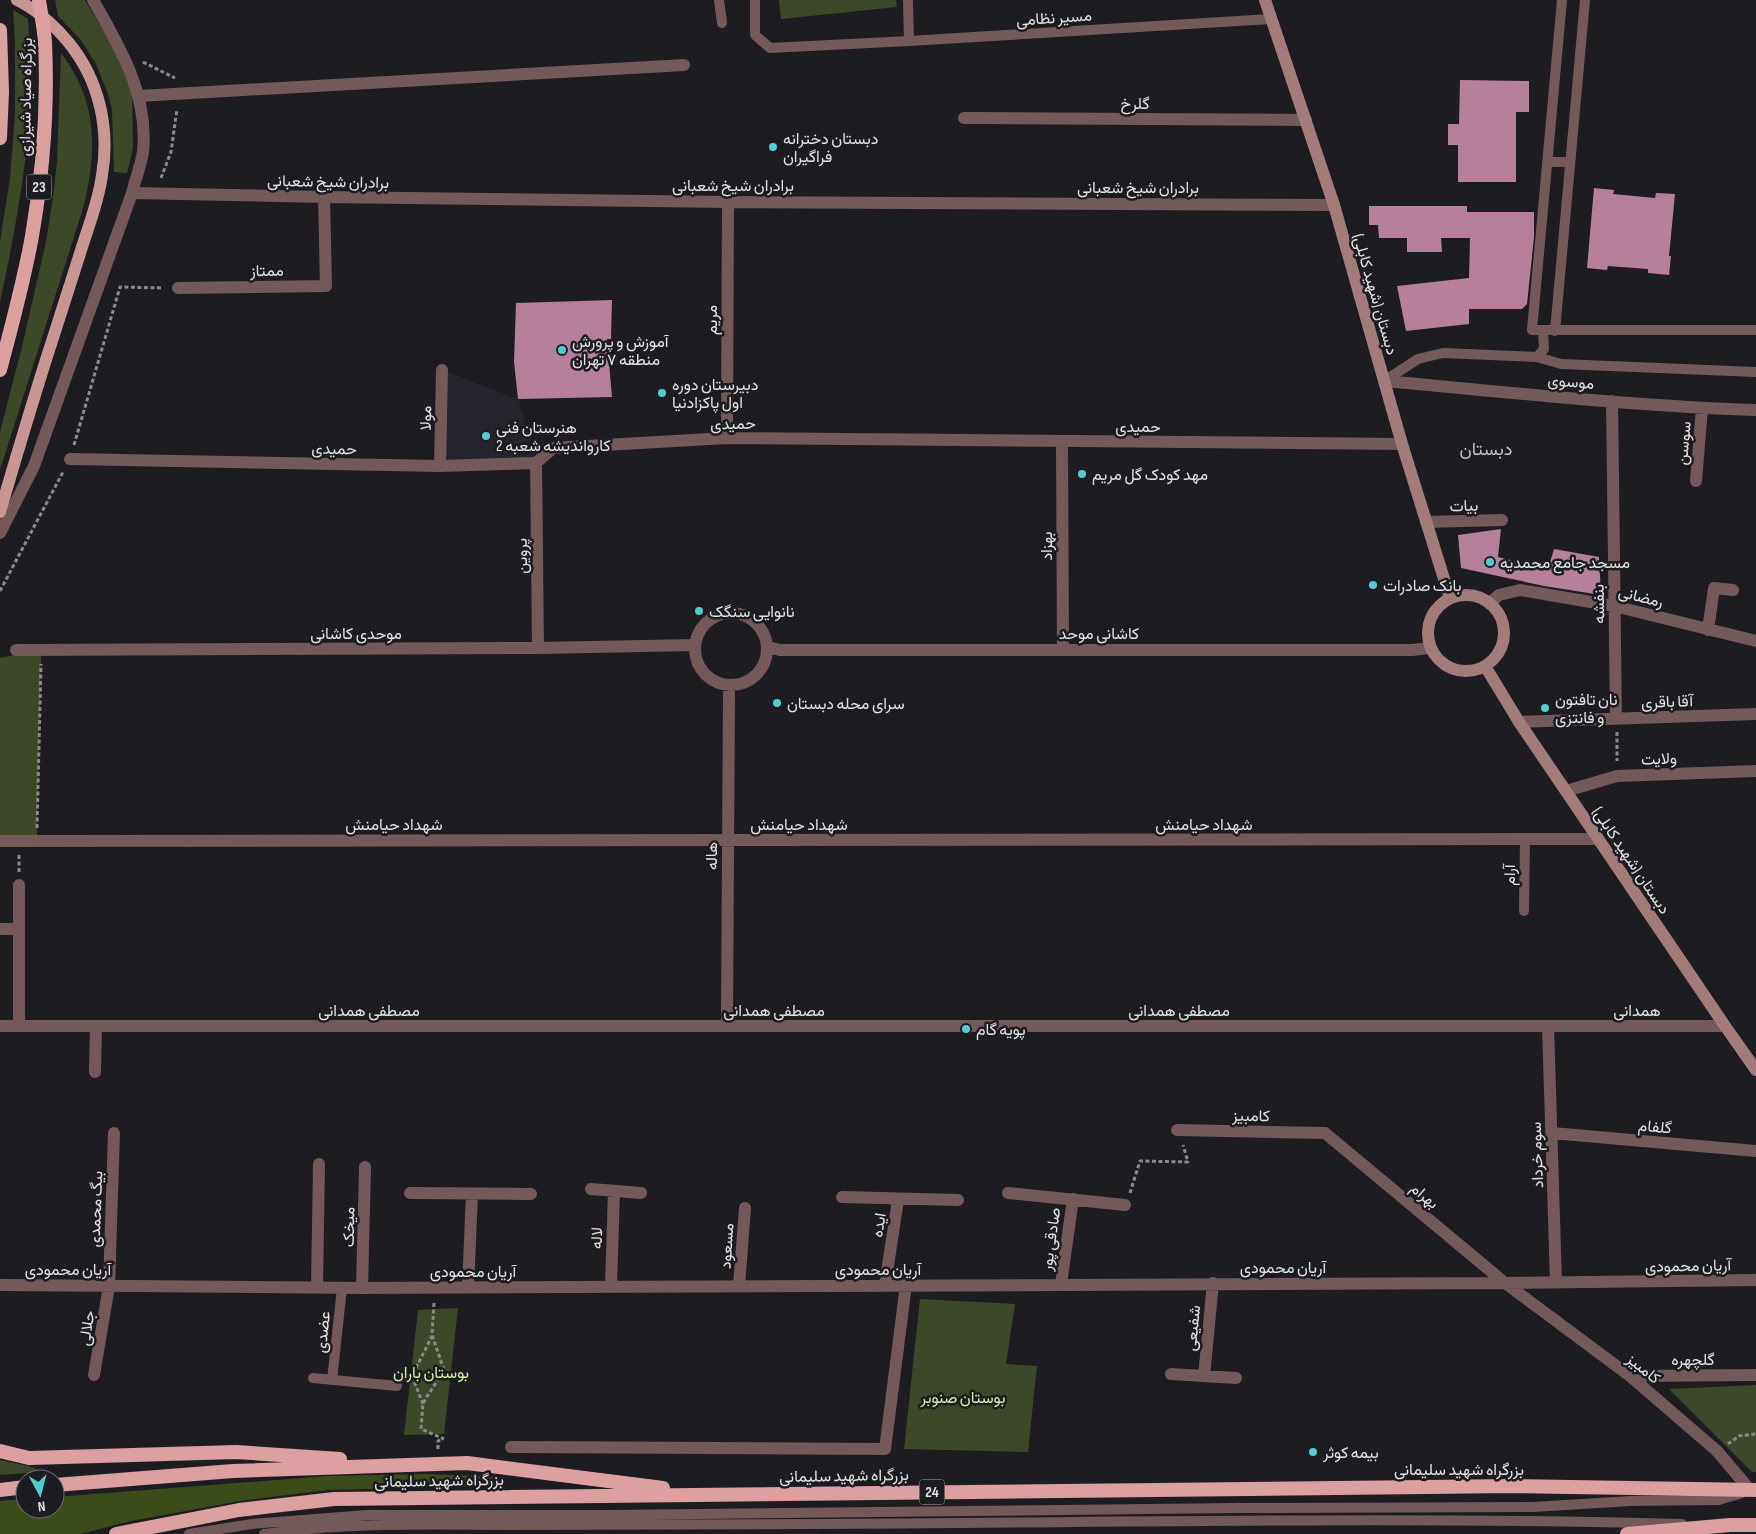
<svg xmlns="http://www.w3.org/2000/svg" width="1756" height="1534" viewBox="0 0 1756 1534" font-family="'Sofia Sans Condensed',Vazirmatn,sans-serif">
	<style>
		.built { fill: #26252e }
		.green { fill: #3d4829 }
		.forest { fill: #3b4c1a }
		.building { fill: #b7809a }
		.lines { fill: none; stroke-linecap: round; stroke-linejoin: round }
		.path { stroke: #89898c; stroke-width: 3; stroke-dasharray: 4 2.5; stroke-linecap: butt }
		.service { stroke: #735959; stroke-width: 10 }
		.minor { stroke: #735959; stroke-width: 12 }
		.secondary { stroke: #a47b7b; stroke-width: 12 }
		.primary { stroke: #ca9595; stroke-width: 12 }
		.trunk { stroke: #dca0a1; stroke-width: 14 }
		.poi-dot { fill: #51ccd2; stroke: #1d1d21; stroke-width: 2 }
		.labels { text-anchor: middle; stroke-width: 5; stroke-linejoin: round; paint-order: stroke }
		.shield { fill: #1d1d21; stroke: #a7a7aa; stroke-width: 1 }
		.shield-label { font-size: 15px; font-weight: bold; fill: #e2e2e5 }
		.street-label { font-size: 16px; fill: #e2e2e5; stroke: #1d1d21 }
		.poi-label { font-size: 16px; fill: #e2e2e5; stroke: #1d1d21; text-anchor: start }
		.park-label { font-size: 16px; fill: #d3f1a3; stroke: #1d1d21 }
		.neighbourhood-label { font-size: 18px; fill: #c0c0c5; stroke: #1d1d21 }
	</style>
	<rect width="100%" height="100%" fill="#1d1d21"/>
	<path class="built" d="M 442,370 L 518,399 L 536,463 L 444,466 Z"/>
	<path class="green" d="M 55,0 L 85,0 L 118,55 L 132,92 L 133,148 L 127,173 L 114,172 L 112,110 L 108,94 L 96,64 L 80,39 L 58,16 Z
		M 779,0 L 896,0 L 897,7 L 781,19 Z
		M 13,10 L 28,19 C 30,53 31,88 29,122 C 24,183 13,242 0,302 L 0,242 L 10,178 L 15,114 L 15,41 Z
		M 61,53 C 98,102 97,149 84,205 L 0,470 L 0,432 L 22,347 L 36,285 L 46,242 L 53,197 L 57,161 Z
		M 14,655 L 41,655 L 37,835 L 0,836 L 0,658 Z
		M 920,1299 L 1015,1304 L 1006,1364 L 1037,1366 L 1028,1452 L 904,1449 Z
		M 458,1308 L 444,1434 L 404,1435 L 418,1310 Z
		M 1756,1385 L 1756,1472 L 1752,1472 L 1669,1389 Z
		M 0,1460 L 29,1466 L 42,1472 L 0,1475 Z"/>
	<path class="forest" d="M 426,1474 L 505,1477 L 504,1486 L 329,1490 L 246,1500 L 131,1521 L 81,1534 L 0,1534 L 0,1501 L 25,1499 L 25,1509 L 55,1509 L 55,1497 L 328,1476 Z"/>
	<path class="building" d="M 1460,80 L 1529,81 L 1529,112 L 1516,112 L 1516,182 L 1458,182 L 1458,145 L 1448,145 L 1448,124 L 1459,124 Z
		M 1594,188 L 1614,190 L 1613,194 L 1655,198 L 1656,193 L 1675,194 L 1669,256 L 1671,256 L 1669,275 L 1648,273 L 1648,269 L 1608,266 L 1607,270 L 1587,268 Z
		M 1369,206 L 1467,206 L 1467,212 L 1534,212 L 1534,237 L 1527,304 L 1522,309 L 1469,309 L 1469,324 L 1406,331 L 1397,286 L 1469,278 L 1470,238 L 1441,238 L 1442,252 L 1407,252 L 1407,238 L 1379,238 L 1378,225 L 1369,225 Z
		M 612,300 L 611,339 L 607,339 L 612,397 L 518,399 L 514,362 L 516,303 Z
		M 1501,529 L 1498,557 L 1548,569 L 1554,549 L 1599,557 L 1601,595 L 1544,586 L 1461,568 L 1458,535 Z"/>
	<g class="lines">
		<path class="path" d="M 143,62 L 175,78
			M 161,178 L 171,152 L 177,109
			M 74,445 L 120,287 L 163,288
			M 0,591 L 63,472
			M 1617,732 L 1617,761
			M 37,828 L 41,664
			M 19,855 L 19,872
			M 1130,1193 L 1140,1161 L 1188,1162 L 1183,1145
			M 434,1303 L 432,1335 L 444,1370 L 423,1403 L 421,1429 L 444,1439
			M 423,1404 L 412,1376 L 432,1336
			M 1728,1444 L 1739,1436 L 1756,1434
			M 438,1449 L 438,1441 L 443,1439"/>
		<path class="service" d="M 719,0 L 722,23
			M 755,0 L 755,35 L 770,48 L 909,41
			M 908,0 L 909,41 L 1271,19
			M 1562,0 L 1532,330 L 1756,330
			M 1547,162 L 1570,162
			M 1555,331 L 1585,0
			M 1537,357 L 1561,364 L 1756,372
			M 1384,381 L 1418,359 L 1443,353 L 1537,357 L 1544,349 L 1543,331
			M 1524,911 L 1525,840
			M 313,1378 L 397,1386
			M 332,1380 L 342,1288
			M 189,1534 L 252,1524 L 367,1515 L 608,1515 L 1236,1508 L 1533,1507 L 1631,1501 L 1719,1500 L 1742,1493
			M 264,1534 C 344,1523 425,1524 506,1525 C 608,1525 710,1525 813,1524 C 1102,1523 1392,1516 1682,1524"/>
		<path class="minor" d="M 139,96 L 684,65
			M 964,118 L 1306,120
			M 132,193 L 324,197 L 728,202 L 1334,205
			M 178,288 L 326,286 L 324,197
			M 1384,381 C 1508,392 1632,406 1756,410
			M 1612,401 L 1616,719
			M 727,438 L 728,202
			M 1062,441 L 1063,650
			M 70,459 L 440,466 L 536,463 L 553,448 L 727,438 L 1402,444
			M 536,463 L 538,648
			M 440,466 L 442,370
			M 1696,481 L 1702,408
			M 1426,522 L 1502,520
			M 0,533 L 34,466 L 132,193 C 135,180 141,165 143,152 C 149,96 120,47 93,0
			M 1490,603 L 1499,595 L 1520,590 L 1614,606 L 1756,641
			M695 649a36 36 0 1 1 72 0a36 36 0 1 1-72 0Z
			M 1708,630 L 1714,588 L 1733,590
			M 768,647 L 780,650 L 1412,650 L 1430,648
			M 16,650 L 538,648 L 695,645
			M 1519,722 L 1756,714
			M 1566,791 L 1617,776 L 1756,771
			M 0,841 L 1598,839
			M 0,929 L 19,929
			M 0,1026 L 1725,1026
			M 19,1026 L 19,885
			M 727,1026 L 729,685
			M 1548,1026 L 1556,1282
			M 95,1072 L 96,1026
			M 1177,1130 L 1325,1133 L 1505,1283 L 1630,1376 L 1717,1451 L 1750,1490
			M 1552,1133 L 1756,1151
			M 591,1189 L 641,1193
			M 410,1193 L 531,1194
			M 1008,1193 L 1125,1205
			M 842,1197 L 958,1200
			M 1061,1284 L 1073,1199
			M 0,1285 L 362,1288 L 1505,1283 L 1756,1280
			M 885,1285 L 898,1200
			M 611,1286 L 614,1191
			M 739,1286 L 745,1208
			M 317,1287 L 319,1164
			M 468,1287 L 472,1194
			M 362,1288 L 365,1167
			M 1171,1374 L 1236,1378
			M 94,1375 L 109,1286 L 114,1133
			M 1204,1376 L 1213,1283
			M 1630,1376 L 1756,1375
			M 511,1447 L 885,1449 L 906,1285"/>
		<path class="secondary" d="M 1265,0 L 1334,205 L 1402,444 L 1450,598
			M1428 633a38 38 0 1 1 76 0a38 38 0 1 1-76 0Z
			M 1485,666 L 1519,722 L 1725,1026 L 1756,1070"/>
		<path class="primary" d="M 0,512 C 17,454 34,396 53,338 C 63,307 73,276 83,244 C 90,222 99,199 102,175 C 110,128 99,80 69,43 C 55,26 37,10 17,0"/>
		<path class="trunk" d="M 0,30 L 2,92 L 0,138
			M 0,370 C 12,325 24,281 32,236 C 43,173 48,106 45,42 C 44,28 41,14 39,0
			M 0,1451 L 29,1458 L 236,1452 L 340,1459
			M 55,1485 L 233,1471 L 467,1463 L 663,1488
			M 0,1490 L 25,1487
			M 116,1534 L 239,1510 L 334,1499 L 1513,1486 L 1756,1490
			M 1627,1534 L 1730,1525 L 1756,1525"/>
	</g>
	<g class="poi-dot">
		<circle cx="773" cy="147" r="5"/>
		<circle cx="562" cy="350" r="5"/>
		<circle cx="662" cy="393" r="5"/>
		<circle cx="486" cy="436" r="5"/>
		<circle cx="1082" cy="474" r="5"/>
		<circle cx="1490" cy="562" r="5"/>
		<circle cx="1373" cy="585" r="5"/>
		<circle cx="699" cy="611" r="5"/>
		<circle cx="777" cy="703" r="5"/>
		<circle cx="1545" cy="708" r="5"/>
		<circle cx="966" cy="1029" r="5"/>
		<circle cx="1313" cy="1452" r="5"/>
	</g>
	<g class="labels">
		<g class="shield">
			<rect x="26.5" y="174.5" width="25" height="25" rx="4"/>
			<rect x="919.5" y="1479.5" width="25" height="25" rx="4"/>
		</g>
		<g class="shield-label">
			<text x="39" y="192">23</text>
			<text x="932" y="1497">24</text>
		</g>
		<g class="street-label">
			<text transform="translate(1054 17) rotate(-4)" y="6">مسیر نظامی</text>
			<text transform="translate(25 97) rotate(-89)" y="6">بزرگراه صیاد شیرازی</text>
			<text x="1135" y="109">گلرخ</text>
			<text transform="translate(328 181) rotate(1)" y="6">برادران شیخ شعبانی</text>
			<text x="733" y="191">برادران شیخ شعبانی</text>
			<text x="1138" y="193">برادران شیخ شعبانی</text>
			<text transform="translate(267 270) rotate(-1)" y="6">ممتاز</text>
			<text transform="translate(1376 294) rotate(74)" y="6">دبستان (شهید کابلی)</text>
			<text transform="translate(711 320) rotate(-90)" y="6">مریم</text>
			<text transform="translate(1571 381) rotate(5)" y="6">موسوی</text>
			<text transform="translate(425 418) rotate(-89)" y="6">مولا</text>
			<text transform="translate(733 423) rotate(-1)" y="6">حمیدی</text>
			<text x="1138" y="432">حمیدی</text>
			<text transform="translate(1683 443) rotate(-85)" y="6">سوسن</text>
			<text transform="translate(334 448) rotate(1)" y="6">حمیدی</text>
			<text transform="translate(1464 505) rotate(-2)" y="6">بیات</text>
			<text transform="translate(1046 546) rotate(-90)" y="6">بهزاد</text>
			<text transform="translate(521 556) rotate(-91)" y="6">پروین</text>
			<text transform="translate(1641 596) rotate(14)" y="6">رمضانی</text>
			<text transform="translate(1598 604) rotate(-91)" y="6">بنفشه</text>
			<text x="356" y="639">موحدی کاشانی</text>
			<text x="1099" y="639">کاشانی موحد</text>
			<text transform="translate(1667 701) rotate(-2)" y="6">آقا باقری</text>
			<text transform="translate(1659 758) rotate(-2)" y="6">ولایت</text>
			<text x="394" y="830">شهداد حیامنش</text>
			<text x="799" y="830">شهداد حیامنش</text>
			<text x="1204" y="830">شهداد حیامنش</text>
			<text transform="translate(711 856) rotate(-90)" y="6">هاله</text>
			<text transform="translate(1632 860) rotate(56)" y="6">دبستان (شهید کابلی)</text>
			<text transform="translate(1509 875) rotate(-89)" y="6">آرام</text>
			<text x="369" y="1016">مصطفی همدانی</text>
			<text x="774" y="1016">مصطفی همدانی</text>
			<text x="1179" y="1016">مصطفی همدانی</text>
			<text x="1637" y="1016">همدانی</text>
			<text transform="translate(1251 1115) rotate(1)" y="6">کامبیز</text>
			<text transform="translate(1655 1126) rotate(5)" y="6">گلفام</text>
			<text transform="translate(1536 1155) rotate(-92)" y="6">سوم خرداد</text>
			<text transform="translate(1425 1195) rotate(40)" y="6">بهرام</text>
			<text transform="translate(95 1209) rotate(-88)" y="6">بیگ محمدی</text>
			<text transform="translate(878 1225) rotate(-81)" y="6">ایده</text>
			<text transform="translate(348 1227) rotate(-89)" y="6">میخک</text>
			<text transform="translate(596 1238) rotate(-88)" y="6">لاله</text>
			<text transform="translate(1050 1239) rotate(-82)" y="6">صادقی پور</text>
			<text transform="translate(726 1246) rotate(-86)" y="6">مسعود</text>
			<text transform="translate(1688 1265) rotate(-1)" y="6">آریان محمودی</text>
			<text x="1283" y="1273">آریان محمودی</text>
			<text x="68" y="1275">آریان محمودی</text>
			<text x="878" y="1275">آریان محمودی</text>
			<text x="473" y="1277">آریان محمودی</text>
			<text transform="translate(86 1328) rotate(-81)" y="6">جلالی</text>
			<text transform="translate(1192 1328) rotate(-84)" y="6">شفیعی</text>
			<text transform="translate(322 1332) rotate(-84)" y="6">عضدی</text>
			<text x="1693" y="1365">گلچهره</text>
			<text transform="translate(1644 1368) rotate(39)" y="6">کامبیز</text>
			<text x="1459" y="1475">بزرگراه شهید سلیمانی</text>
			<text transform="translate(844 1475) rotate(-1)" y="6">بزرگراه شهید سلیمانی</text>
			<text transform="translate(439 1480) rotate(-1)" y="6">بزرگراه شهید سلیمانی</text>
		</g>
		<g class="poi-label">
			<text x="783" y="144">دبستان دخترانه<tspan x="783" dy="18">فراگیران</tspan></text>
			<text x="572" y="347">آموزش و پرورش<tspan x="572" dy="18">منطقه ۷ تهران</tspan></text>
			<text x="672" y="390">دبیرستان دوره<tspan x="672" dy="18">اول پاکزادنیا</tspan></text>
			<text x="496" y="433">هنرستان فنی<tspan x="496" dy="18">کارواندیشه شعبه 2</tspan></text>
			<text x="1092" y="480">مهد کودک گل مریم</text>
			<text x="1500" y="568">مسجد جامع محمدیه</text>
			<text x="1383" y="591">بانک صادرات</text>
			<text x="709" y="617">نانوایی سنگک</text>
			<text x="1555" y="705">نان تافتون<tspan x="1555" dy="18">و فانتزی</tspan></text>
			<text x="787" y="709">سرای محله دبستان</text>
			<text x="976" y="1035">پویه گام</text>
			<text x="1323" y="1458">بیمه کوثر</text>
		</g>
		<g class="park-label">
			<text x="431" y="1378">بوستان باران</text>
			<text x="963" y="1403">بوستان صنوبر</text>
		</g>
		<g class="neighbourhood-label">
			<text x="1486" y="455">دبستان</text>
		</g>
	</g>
	<g transform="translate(40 1494) rotate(173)"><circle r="24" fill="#1d1d21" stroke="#6c6c6f"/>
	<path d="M0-4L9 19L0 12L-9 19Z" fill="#51ccd2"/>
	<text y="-8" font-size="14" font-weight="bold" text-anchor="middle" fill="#e2e2e5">N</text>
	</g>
</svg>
